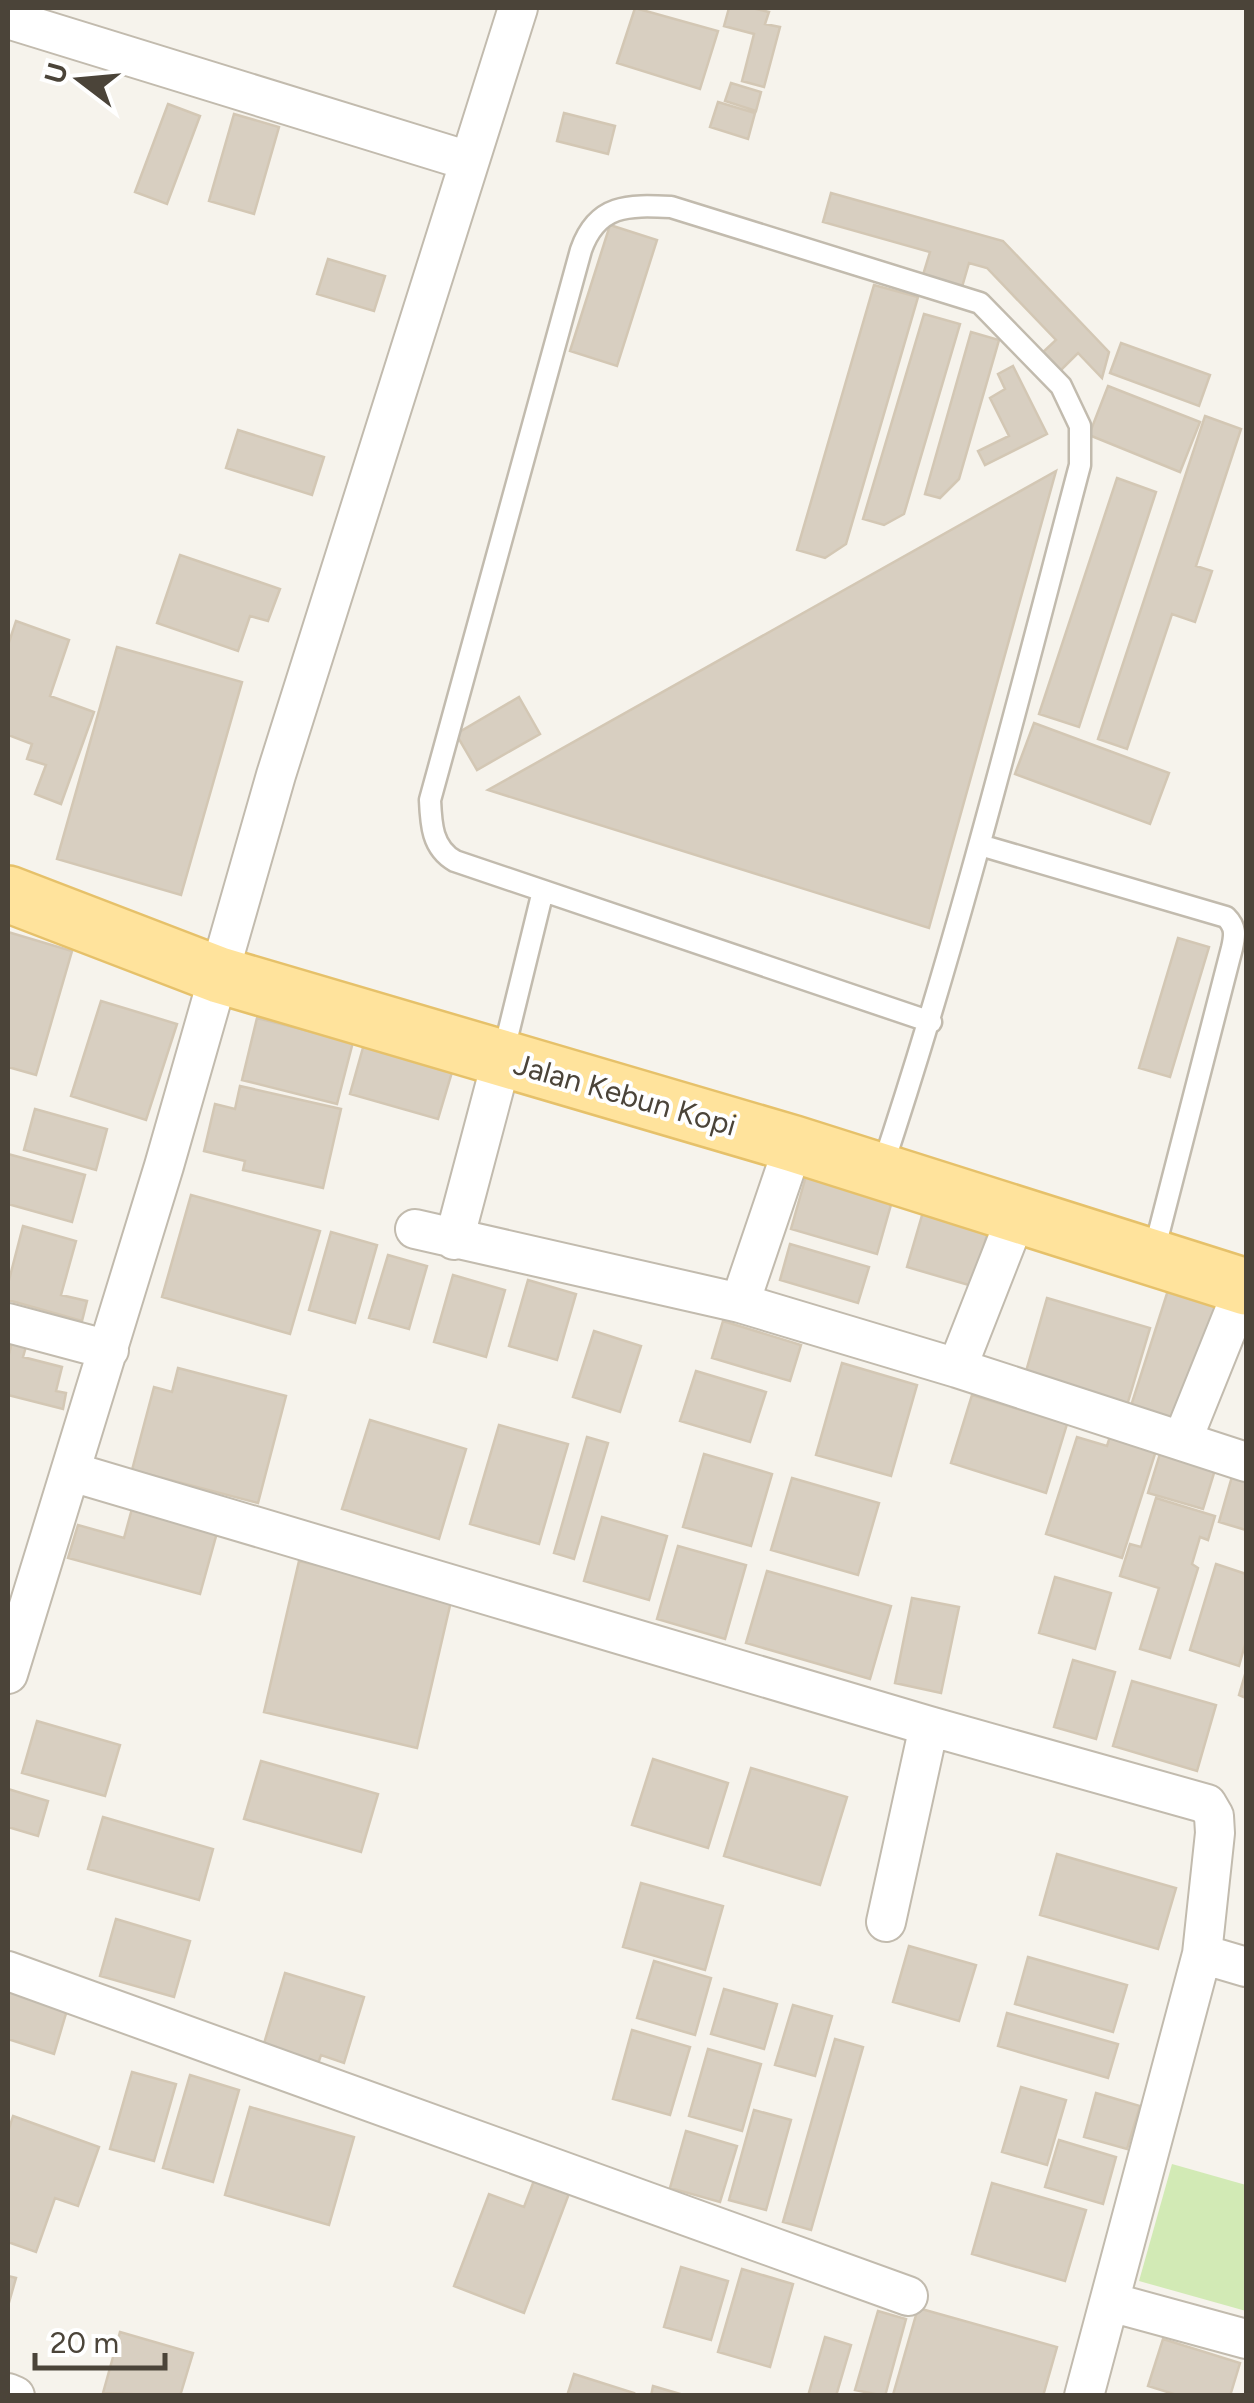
<svg xmlns="http://www.w3.org/2000/svg" width="1254" height="2403" viewBox="0 0 1254 2403" font-family="Figtree,sans-serif">
	<style>
		.green { fill: #d2eab5 }
		.building { fill: #d8cfc1; stroke: #d3c7b4; stroke-width: 2.5 }
		.lines { fill: none; stroke-linecap: round; stroke-linejoin: round }
		.service-casing { stroke: #c2bbae; stroke-width: 25 }
		.minor-casing { stroke: #c2bbae; stroke-width: 42 }
		.primary-casing { stroke: #e6c16a; stroke-width: 60 }
		.service { stroke: #fff; stroke-width: 20 }
		.minor { stroke: #fff; stroke-width: 38 }
		.primary { stroke: #ffe39c; stroke-width: 55 }
		.labels { text-anchor: middle; stroke-width: 8; stroke-linejoin: round; paint-order: stroke }
		.street-label { font-size: 30px; fill: #4b4439; stroke: #fff }
	</style>
	<rect width="100%" height="100%" fill="#f6f3ec"/>
	<path class="green" d="M 1172,2164 L 1246,2185 L 1246,2311 L 1139,2281 Z"/>
	<path class="building" d="M 635,8 L 718,31 L 700,89 L 617,63 Z
		M 729,8 L 752,8 L 769,12 L 765,24 L 780,27 L 764,87 L 742,81 L 754,34 L 724,26 Z
		M 731,83 L 761,92 L 756,111 L 725,101 Z
		M 718,102 L 755,113 L 748,139 L 710,127 Z
		M 168,104 L 200,116 L 167,204 L 135,192 Z
		M 564,113 L 615,126 L 608,154 L 557,141 Z
		M 234,114 L 279,127 L 254,214 L 209,201 Z
		M 831,193 L 1003,241 L 1109,352 L 1102,378 L 1078,353 L 1060,371 L 1042,353 L 1056,340 L 987,268 L 969,263 L 962,287 L 923,275 L 930,252 L 823,222 Z
		M 610,225 L 657,240 L 617,366 L 570,351 Z
		M 328,259 L 385,276 L 374,311 L 317,294 Z
		M 874,285 L 918,297 L 846,544 L 825,558 L 797,550 Z
		M 924,314 L 960,324 L 904,514 L 884,525 L 863,519 Z
		M 971,332 L 999,340 L 959,479 L 940,498 L 925,494 Z
		M 1121,343 L 1210,375 L 1199,406 L 1110,373 Z
		M 1013,366 L 1047,434 L 985,465 L 978,451 L 1009,436 L 990,398 L 1005,389 L 998,374 Z
		M 1108,386 L 1200,422 L 1180,472 L 1089,435 Z
		M 1205,416 L 1241,429 L 1196,566 L 1212,571 L 1195,622 L 1172,614 L 1127,749 L 1098,739 Z
		M 238,430 L 324,457 L 312,495 L 226,468 Z
		M 1056,471 L 929,928 L 488,790 Z
		M 1117,478 L 1156,492 L 1079,727 L 1039,714 Z
		M 180,555 L 280,589 L 268,621 L 250,616 L 238,651 L 157,623 Z
		M 16,621 L 69,640 L 50,696 L 94,712 L 61,804 L 35,794 L 46,765 L 27,759 L 32,744 L 8,735 L 8,645 Z
		M 117,647 L 242,682 L 181,895 L 57,859 Z
		M 519,697 L 540,734 L 477,770 L 456,734 Z
		M 1034,723 L 1169,773 L 1150,824 L 1015,774 Z
		M 8,932 L 72,951 L 36,1075 L 8,1067 Z
		M 1178,938 L 1209,947 L 1170,1077 L 1139,1068 Z
		M 101,1001 L 177,1024 L 146,1120 L 71,1096 Z
		M 257,1018 L 353,1042 L 337,1104 L 242,1080 Z
		M 366,1037 L 455,1062 L 438,1119 L 350,1094 Z
		M 240,1086 L 341,1109 L 323,1188 L 243,1170 L 245,1161 L 204,1151 L 215,1104 L 235,1109 Z
		M 35,1109 L 107,1129 L 96,1170 L 24,1150 Z
		M 8,1154 L 85,1175 L 72,1222 L 8,1204 Z
		M 808,1169 L 894,1194 L 877,1254 L 791,1229 Z
		M 191,1195 L 320,1231 L 290,1334 L 162,1297 Z
		M 923,1212 L 988,1231 L 972,1286 L 907,1267 Z
		M 23,1226 L 76,1241 L 61,1295 L 87,1301 L 82,1321 L 8,1300 L 8,1284 Z
		M 331,1232 L 377,1245 L 355,1323 L 309,1310 Z
		M 790,1244 L 869,1267 L 858,1303 L 780,1280 Z
		M 388,1255 L 427,1266 L 409,1329 L 369,1318 Z
		M 453,1275 L 505,1290 L 486,1357 L 434,1342 Z
		M 528,1280 L 576,1294 L 557,1360 L 509,1346 Z
		M 1170,1284 L 1221,1300 L 1182,1425 L 1130,1409 Z
		M 1047,1298 L 1150,1328 L 1125,1412 L 1023,1382 Z
		M 723,1321 L 801,1345 L 790,1381 L 712,1358 Z
		M 594,1331 L 641,1346 L 620,1412 L 573,1397 Z
		M 13,1338 L 27,1343 L 23,1357 L 62,1367 L 56,1391 L 66,1393 L 63,1409 L 8,1395 L 8,1358 Z
		M 842,1363 L 917,1385 L 891,1476 L 816,1455 Z
		M 178,1368 L 286,1396 L 258,1503 L 132,1470 L 154,1387 L 172,1392 Z
		M 696,1371 L 766,1392 L 750,1442 L 680,1421 Z
		M 972,1395 L 1067,1424 L 1046,1493 L 951,1463 Z
		M 370,1420 L 466,1449 L 439,1539 L 342,1509 Z
		M 1114,1424 L 1160,1438 L 1122,1558 L 1046,1534 L 1077,1437 L 1107,1446 Z
		M 499,1425 L 568,1444 L 539,1544 L 470,1524 Z
		M 587,1437 L 608,1443 L 574,1559 L 554,1553 Z
		M 1163,1444 L 1218,1460 L 1203,1509 L 1148,1493 Z
		M 704,1454 L 772,1474 L 751,1546 L 683,1527 Z
		M 1233,1473 L 1246,1477 L 1246,1530 L 1219,1522 Z
		M 792,1478 L 879,1503 L 858,1575 L 771,1550 Z
		M 1156,1498 L 1215,1516 L 1208,1540 L 1200,1537 L 1192,1564 L 1198,1568 L 1170,1658 L 1140,1649 L 1159,1588 L 1120,1576 L 1130,1544 L 1141,1547 Z
		M 133,1505 L 218,1529 L 200,1594 L 68,1558 L 78,1525 L 124,1538 Z
		M 602,1517 L 667,1536 L 649,1600 L 584,1581 Z
		M 678,1546 L 746,1565 L 725,1639 L 657,1619 Z
		M 299,1561 L 452,1597 L 417,1748 L 264,1712 Z
		M 1216,1564 L 1246,1574 L 1246,1641 L 1239,1666 L 1190,1650 Z
		M 767,1571 L 891,1606 L 870,1679 L 746,1643 Z
		M 1055,1577 L 1111,1593 L 1095,1649 L 1039,1633 Z
		M 912,1598 L 959,1607 L 941,1693 L 895,1683 Z
		M 1073,1660 L 1115,1672 L 1096,1739 L 1054,1727 Z
		M 1246,1671 L 1246,1698 L 1239,1695 Z
		M 1132,1681 L 1216,1705 L 1197,1771 L 1113,1746 Z
		M 37,1721 L 120,1745 L 105,1796 L 22,1773 Z
		M 653,1759 L 728,1783 L 708,1848 L 632,1825 Z
		M 261,1761 L 378,1794 L 361,1852 L 244,1819 Z
		M 751,1768 L 847,1797 L 820,1885 L 724,1856 Z
		M 8,1789 L 48,1801 L 38,1836 L 8,1827 Z
		M 103,1817 L 213,1849 L 199,1900 L 88,1869 Z
		M 1057,1854 L 1176,1888 L 1158,1949 L 1040,1915 Z
		M 641,1883 L 723,1906 L 705,1970 L 623,1947 Z
		M 116,1919 L 190,1941 L 174,1997 L 100,1976 Z
		M 909,1946 L 976,1965 L 959,2021 L 893,2002 Z
		M 1028,1957 L 1127,1985 L 1113,2032 L 1015,2004 Z
		M 654,1961 L 711,1978 L 695,2035 L 637,2018 Z
		M 285,1973 L 364,1997 L 344,2063 L 321,2055 L 318,2064 L 263,2047 Z
		M 724,1989 L 777,2004 L 764,2049 L 711,2034 Z
		M 8,1991 L 67,2010 L 54,2054 L 8,2039 Z
		M 793,2005 L 832,2016 L 815,2076 L 775,2065 Z
		M 1007,2013 L 1118,2044 L 1108,2078 L 998,2046 Z
		M 632,2030 L 690,2047 L 670,2115 L 613,2099 Z
		M 835,2039 L 863,2047 L 811,2230 L 783,2222 Z
		M 708,2049 L 761,2064 L 742,2131 L 689,2116 Z
		M 132,2072 L 176,2084 L 154,2161 L 110,2149 Z
		M 190,2075 L 239,2090 L 213,2182 L 163,2168 Z
		M 1021,2087 L 1066,2100 L 1047,2165 L 1002,2152 Z
		M 1096,2093 L 1140,2106 L 1127,2149 L 1084,2137 Z
		M 250,2107 L 354,2137 L 329,2225 L 225,2195 Z
		M 754,2110 L 791,2120 L 766,2210 L 729,2200 Z
		M 13,2116 L 99,2147 L 78,2206 L 55,2198 L 36,2252 L 8,2242 L 8,2132 Z
		M 686,2131 L 737,2146 L 720,2202 L 670,2188 Z
		M 1059,2140 L 1116,2157 L 1103,2204 L 1045,2187 Z
		M 538,2170 L 573,2183 L 524,2313 L 454,2286 L 489,2194 L 524,2207 Z
		M 992,2183 L 1086,2210 L 1065,2281 L 972,2254 Z
		M 681,2267 L 728,2281 L 711,2340 L 664,2327 Z
		M 742,2269 L 793,2284 L 770,2367 L 718,2352 Z
		M 8,2276 L 16,2278 L 8,2306 Z
		M 918,2308 L 1057,2347 L 1043,2396 L 893,2395 Z
		M 878,2311 L 906,2319 L 885,2396 L 855,2390 Z
		M 120,2332 L 193,2353 L 180,2396 L 103,2393 Z
		M 825,2337 L 851,2345 L 836,2396 L 808,2396 Z
		M 1163,2339 L 1240,2363 L 1230,2396 L 1180,2396 L 1148,2386 Z
		M 574,2374 L 634,2393 L 633,2396 L 567,2396 Z
		M 653,2386 L 687,2396 L 651,2396 Z"/>
	<g class="lines">
		<defs>
			<path id="service" d="M 980,845 L 1226,917 C 1236,927 1235,935 1232,948 L 1153,1255
				M 503,1054 L 543,891
				M 882,1168 C 959,937 1018,700 1080,465 L 1080,426 L 1061,386 L 980,303 L 671,207 C 628,205 597,204 581,250 L 430,800 C 431,824 432,848 455,861 L 931,1022"/>
			<path id="minor" d="M 8,19 L 469,161
				M 415,1229 L 740,1303 L 957,1368 L 1246,1462
				M 454,1240 L 502,1059
				M 740,1303 L 794,1144
				M 8,1323 L 109,1350
				M 957,1368 L 1017,1215
				M 1182,1441 L 1244,1287
				M 72,1472 L 929,1726 L 1207,1804 L 1214,1816 L 1215,1833 L 1202,1954 L 1084,2396
				M 8,1674 L 164,1166 L 276,775 L 518,8
				M 886,1922 L 929,1726
				M 1202,1954 L 1246,1967
				M 8,1971 L 908,2296
				M 1110,2302 L 1246,2339
				M 8,2393 L 15,2396"/>
			<path id="primary" d="M 8,894 L 219,975 L 794,1144 L 1246,1287"/>
		</defs>
		<use href="#service" class="service-casing"/>
		<use href="#minor" class="minor-casing"/>
		<use href="#primary" class="primary-casing"/>
		<use href="#service" class="service"/>
		<use href="#minor" class="minor"/>
		<use href="#primary" class="primary"/>
	</g>
	<g class="labels">
		<g class="street-label">
			<text transform="translate(625 1095) rotate(16)" y="10">Jalan Kebun Kopi</text>
		</g>
	</g>
	<rect width="1254" height="2403" fill="none" stroke="#4b4439" stroke-width="20"/>
	<g transform="translate(80 80) rotate(286)" stroke="#ffffff" stroke-width="8" paint-order="stroke">
	<path d="M0-8L18 38L0 25L-18 38Z" fill="#4b4439"/>
	<text y="-15" font-size="28" font-weight="bold" text-anchor="middle" fill="#4b4439">U</text>
	</g>
	<path d="M35 2353v15h130v-15" fill="none" stroke="#4b4439" stroke-width="5"/>
	<text x="50" y="2353" font-size="30" fill="#4b4439" stroke="#ffffff" stroke-width="8" paint-order="stroke">20 m</text>
</svg>
